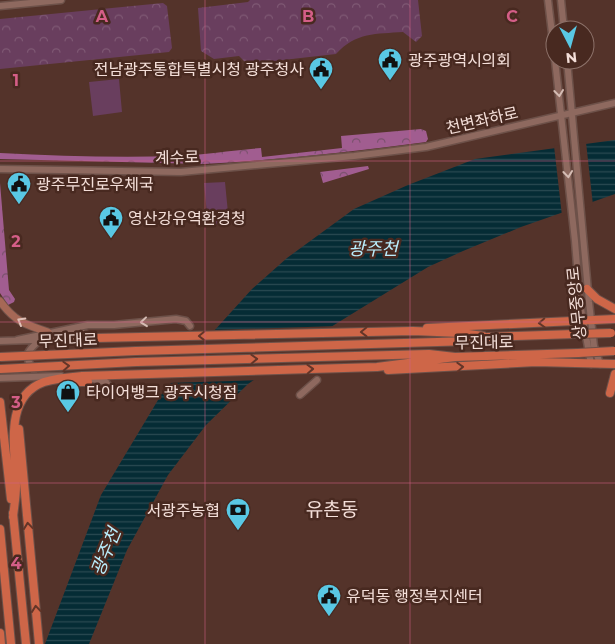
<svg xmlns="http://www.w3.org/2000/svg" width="615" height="644" viewBox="0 0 615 644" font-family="Montserrat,'Noto Sans KR',sans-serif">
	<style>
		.forest { fill: url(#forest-crowns) }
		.park { fill: url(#park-crowns) }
		.pitch { fill: #693e5e }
		.water { fill: url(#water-rules) }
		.pier { fill: #54332a }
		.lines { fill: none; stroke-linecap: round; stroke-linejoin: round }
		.tertiary-casing { stroke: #6d5149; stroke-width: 9 }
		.secondary-casing { stroke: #6d5149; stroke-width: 9 }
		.trunk-casing { stroke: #6d5149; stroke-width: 10 }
		.tertiary { stroke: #8e695f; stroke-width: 6 }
		.secondary { stroke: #a66856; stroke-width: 7 }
		.trunk { stroke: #ce6648; stroke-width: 8 }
		.trunk-bridge-casing { stroke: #6d5149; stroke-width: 10; stroke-linecap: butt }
		.trunk-bridge { stroke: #ce6648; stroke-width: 8 }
		.oneway { stroke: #d5bcb4 }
		.oneway2 { stroke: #e0c1b8 }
		.oneway3 { stroke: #633528 }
		.grid { fill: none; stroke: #d45e87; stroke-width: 1; stroke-opacity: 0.55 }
		.labels { text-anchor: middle; stroke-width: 5; stroke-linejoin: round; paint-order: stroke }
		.poi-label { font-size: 16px; fill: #f4dfd9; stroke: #482920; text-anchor: start }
		.street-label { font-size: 16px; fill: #f4dfd9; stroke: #482920 }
		.water-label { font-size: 18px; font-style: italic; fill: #b9edfc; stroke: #482920 }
		.quarter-label { font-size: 19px; fill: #f4dfd9; stroke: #482920 }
		.grid-label { font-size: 16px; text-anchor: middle; font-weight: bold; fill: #d45e87; stroke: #482920; stroke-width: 5; stroke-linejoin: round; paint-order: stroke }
	</style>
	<defs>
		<pattern id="forest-crowns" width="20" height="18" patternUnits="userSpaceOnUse" patternTransform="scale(1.25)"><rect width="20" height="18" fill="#a15d90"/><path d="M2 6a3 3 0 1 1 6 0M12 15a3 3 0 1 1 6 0" fill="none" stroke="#79516c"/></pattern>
		<pattern id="park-crowns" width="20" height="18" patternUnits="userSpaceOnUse" patternTransform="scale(1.25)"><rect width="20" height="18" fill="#693e5e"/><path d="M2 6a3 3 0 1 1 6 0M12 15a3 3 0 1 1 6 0" fill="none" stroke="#7f5974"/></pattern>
		<pattern id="water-rules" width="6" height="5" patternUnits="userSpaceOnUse" patternTransform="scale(1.25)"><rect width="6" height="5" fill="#052c35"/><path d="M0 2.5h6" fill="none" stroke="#2a4a52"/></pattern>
	</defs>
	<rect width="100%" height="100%" fill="#54332a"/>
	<path class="forest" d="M 421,129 L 426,131 L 428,139 L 426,142 C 352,152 277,160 203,164 L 0,159 L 0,153 C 59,156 118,158 177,156 C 205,155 233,150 261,148 L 262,157 L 342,148 L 341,136 Z
		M 368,166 L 369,169 L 323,183 L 320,172 Z
		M 0,183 L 9,290 L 15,299 L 14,302 L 8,305 L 0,293 Z"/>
	<path class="park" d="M 250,0 L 418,0 L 422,36 L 416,42 L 403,32 C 376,34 356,32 336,54 L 247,64 L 239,56 L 214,59 L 201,51 L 198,8 L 248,2 Z
		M 163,3 L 167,6 L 172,48 L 169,52 L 0,69 L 0,19 Z"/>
	<path class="pitch" d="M 119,79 L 122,112 L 93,116 L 89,82 Z
		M 225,182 L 229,223 L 208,225 L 204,183 Z"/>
	<path class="water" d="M 615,140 L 615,194 L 521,227 L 463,251 L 428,267 L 334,325 L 248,384 L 206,425 L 168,475 L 127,550 L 89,644 L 45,644 L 101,495 L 161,395 L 213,332 L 252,289 L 287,258 L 354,209 L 408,185 L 475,159 Z"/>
	<path class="pier" d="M 586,142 L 593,205 L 562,216 L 554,146 Z
		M 337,326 L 260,380 L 168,383 L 211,330 Z"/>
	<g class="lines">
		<defs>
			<path id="tertiary" d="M 548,0 L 555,58
				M 561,0 L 564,30
				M 0,6 L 61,0
				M 555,60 L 575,241 L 580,303 L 591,364
				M 567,60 L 589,302 L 594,346 L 600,364
				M 0,169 L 181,172 L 354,156 L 426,147 L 615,103
				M 65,332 L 83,333 L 94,338
				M 17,340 L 88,325 L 114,325 L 176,319 L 186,321 L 190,326
				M 0,341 L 95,338
				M 34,369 C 22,356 28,350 40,340
				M 0,378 L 61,376
				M 88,378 L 106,382
				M 104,382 L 120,394 L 134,391 L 142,393
				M 300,395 L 317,380"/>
			<path id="secondary" d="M 0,301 C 14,321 26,325 48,332"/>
			<path id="trunk" d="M 587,289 L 597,299 L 615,309
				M 427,328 L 615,319
				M 95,338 L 413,331 L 461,333 L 483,336
				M 136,351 L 471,341 L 488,337 L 575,334
				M 136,362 L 429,354 L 455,357 L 578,353
				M 388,370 L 536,362 L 615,364
				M 67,382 L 88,382
				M 610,393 L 615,374
				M 0,402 L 11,499
				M 19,429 L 39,644
				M 13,513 L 26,644
				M 13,517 C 14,507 16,496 16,486 C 16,453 2,397 44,382 C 56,378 70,377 82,376 L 377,367 L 455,357
				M 0,529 L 11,644
				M 0,633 L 1,644"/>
		</defs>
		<use href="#tertiary" class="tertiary-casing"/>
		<use href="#secondary" class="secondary-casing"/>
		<use href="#trunk" class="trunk-casing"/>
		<use href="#tertiary" class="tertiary"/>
		<use href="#secondary" class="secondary"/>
		<use href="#trunk" class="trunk"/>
		<defs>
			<path id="trunk-bridge" d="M 575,334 L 611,333
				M 578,353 L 614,351
				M 0,357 L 136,351
				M 0,369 L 136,362"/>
		</defs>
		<use href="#trunk-bridge" class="trunk-bridge-casing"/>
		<use href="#trunk-bridge" class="trunk-bridge"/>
	</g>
	<defs><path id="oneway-chevron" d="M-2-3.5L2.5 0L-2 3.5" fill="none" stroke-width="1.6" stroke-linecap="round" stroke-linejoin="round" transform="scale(1.25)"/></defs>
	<g class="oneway">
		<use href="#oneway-chevron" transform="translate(559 93) rotate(83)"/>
		<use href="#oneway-chevron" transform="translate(568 174) rotate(84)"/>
		<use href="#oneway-chevron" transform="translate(144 322) rotate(174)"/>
	</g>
	<use class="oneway2" href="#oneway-chevron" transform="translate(21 321) rotate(-150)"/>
	<g class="oneway3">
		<use href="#oneway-chevron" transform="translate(542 323) rotate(177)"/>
		<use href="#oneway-chevron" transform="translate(364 332) rotate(179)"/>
		<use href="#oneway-chevron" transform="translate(202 336) rotate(179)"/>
		<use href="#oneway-chevron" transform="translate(254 359) rotate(-2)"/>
		<use href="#oneway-chevron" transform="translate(66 366) rotate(-3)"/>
		<use href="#oneway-chevron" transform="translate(460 367) rotate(-3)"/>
		<use href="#oneway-chevron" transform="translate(310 369) rotate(-2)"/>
		<use href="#oneway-chevron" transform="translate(28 526) rotate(-96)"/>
		<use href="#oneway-chevron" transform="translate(36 609) rotate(-96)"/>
	</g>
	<path class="grid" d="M 205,0 L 205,644M 410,0 L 410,644M 0,161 L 615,161M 0,322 L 615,322M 0,483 L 615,483"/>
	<defs>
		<symbol id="civic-pin" viewBox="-11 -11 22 30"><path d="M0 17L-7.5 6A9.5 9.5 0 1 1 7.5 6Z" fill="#59c8e4" stroke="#482920"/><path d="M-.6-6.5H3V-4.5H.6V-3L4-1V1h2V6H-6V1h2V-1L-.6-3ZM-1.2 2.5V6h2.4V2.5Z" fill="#111"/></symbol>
		<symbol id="shop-pin" viewBox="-11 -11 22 30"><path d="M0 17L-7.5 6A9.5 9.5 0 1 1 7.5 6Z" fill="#59c8e4" stroke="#482920"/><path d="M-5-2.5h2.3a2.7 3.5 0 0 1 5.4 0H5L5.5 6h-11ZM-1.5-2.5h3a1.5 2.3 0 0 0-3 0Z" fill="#111"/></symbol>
		<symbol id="bank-pin" viewBox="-11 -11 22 30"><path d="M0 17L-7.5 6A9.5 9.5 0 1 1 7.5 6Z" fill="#59c8e4" stroke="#482920"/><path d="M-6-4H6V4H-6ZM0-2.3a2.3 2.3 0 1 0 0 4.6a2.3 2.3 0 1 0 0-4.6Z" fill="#111"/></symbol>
	</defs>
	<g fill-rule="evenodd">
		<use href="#civic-pin" x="376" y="46" width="28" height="38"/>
		<use href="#civic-pin" x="307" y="55" width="28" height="38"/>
		<use href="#civic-pin" x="5" y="170" width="28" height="38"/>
		<use href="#civic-pin" x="97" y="204" width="28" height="38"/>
		<use href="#shop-pin" x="54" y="378" width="28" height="38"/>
		<use href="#bank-pin" x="224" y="496" width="28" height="38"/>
		<use href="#civic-pin" x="315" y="582" width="28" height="38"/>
	</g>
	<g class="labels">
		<g class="poi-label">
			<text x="408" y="66">광주광역시의회</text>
			<text x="304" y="75" text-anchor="end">전남광주통합특별시청 광주청사</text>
			<text x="36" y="190">광주무진로우체국</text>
			<text x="128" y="224">영산강유역환경청</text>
			<text x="86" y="398">타이어뱅크 광주시청점</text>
			<text x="220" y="516" text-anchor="end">서광주농협</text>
			<text x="346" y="602">유덕동 행정복지센터</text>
		</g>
		<g class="street-label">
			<text transform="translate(482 120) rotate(-13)" y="6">천변좌하로</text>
			<text transform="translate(177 157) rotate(-1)" y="6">계수로</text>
			<text transform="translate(576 303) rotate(-96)" y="6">상무중앙로</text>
			<text transform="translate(68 340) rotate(-2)" y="6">무진대로</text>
			<text transform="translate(484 342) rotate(-1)" y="6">무진대로</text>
		</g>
		<g class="water-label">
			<text x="373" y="255">광주천</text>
			<text transform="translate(106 552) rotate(-68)" y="6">광주천</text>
		</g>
		<g class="quarter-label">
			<text x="332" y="516">유촌동</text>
		</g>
	</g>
	<g class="grid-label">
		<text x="102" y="22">A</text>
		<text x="308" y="22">B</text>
		<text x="512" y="22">C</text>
		<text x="16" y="86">1</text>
		<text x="16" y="247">2</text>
		<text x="16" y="408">3</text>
		<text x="16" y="569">4</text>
	</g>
	<g transform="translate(570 45) rotate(174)"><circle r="24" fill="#482920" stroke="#8d726a"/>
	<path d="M0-4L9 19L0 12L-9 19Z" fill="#59c8e4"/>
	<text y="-8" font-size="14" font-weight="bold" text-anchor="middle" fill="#f4dfd9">N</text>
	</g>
</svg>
